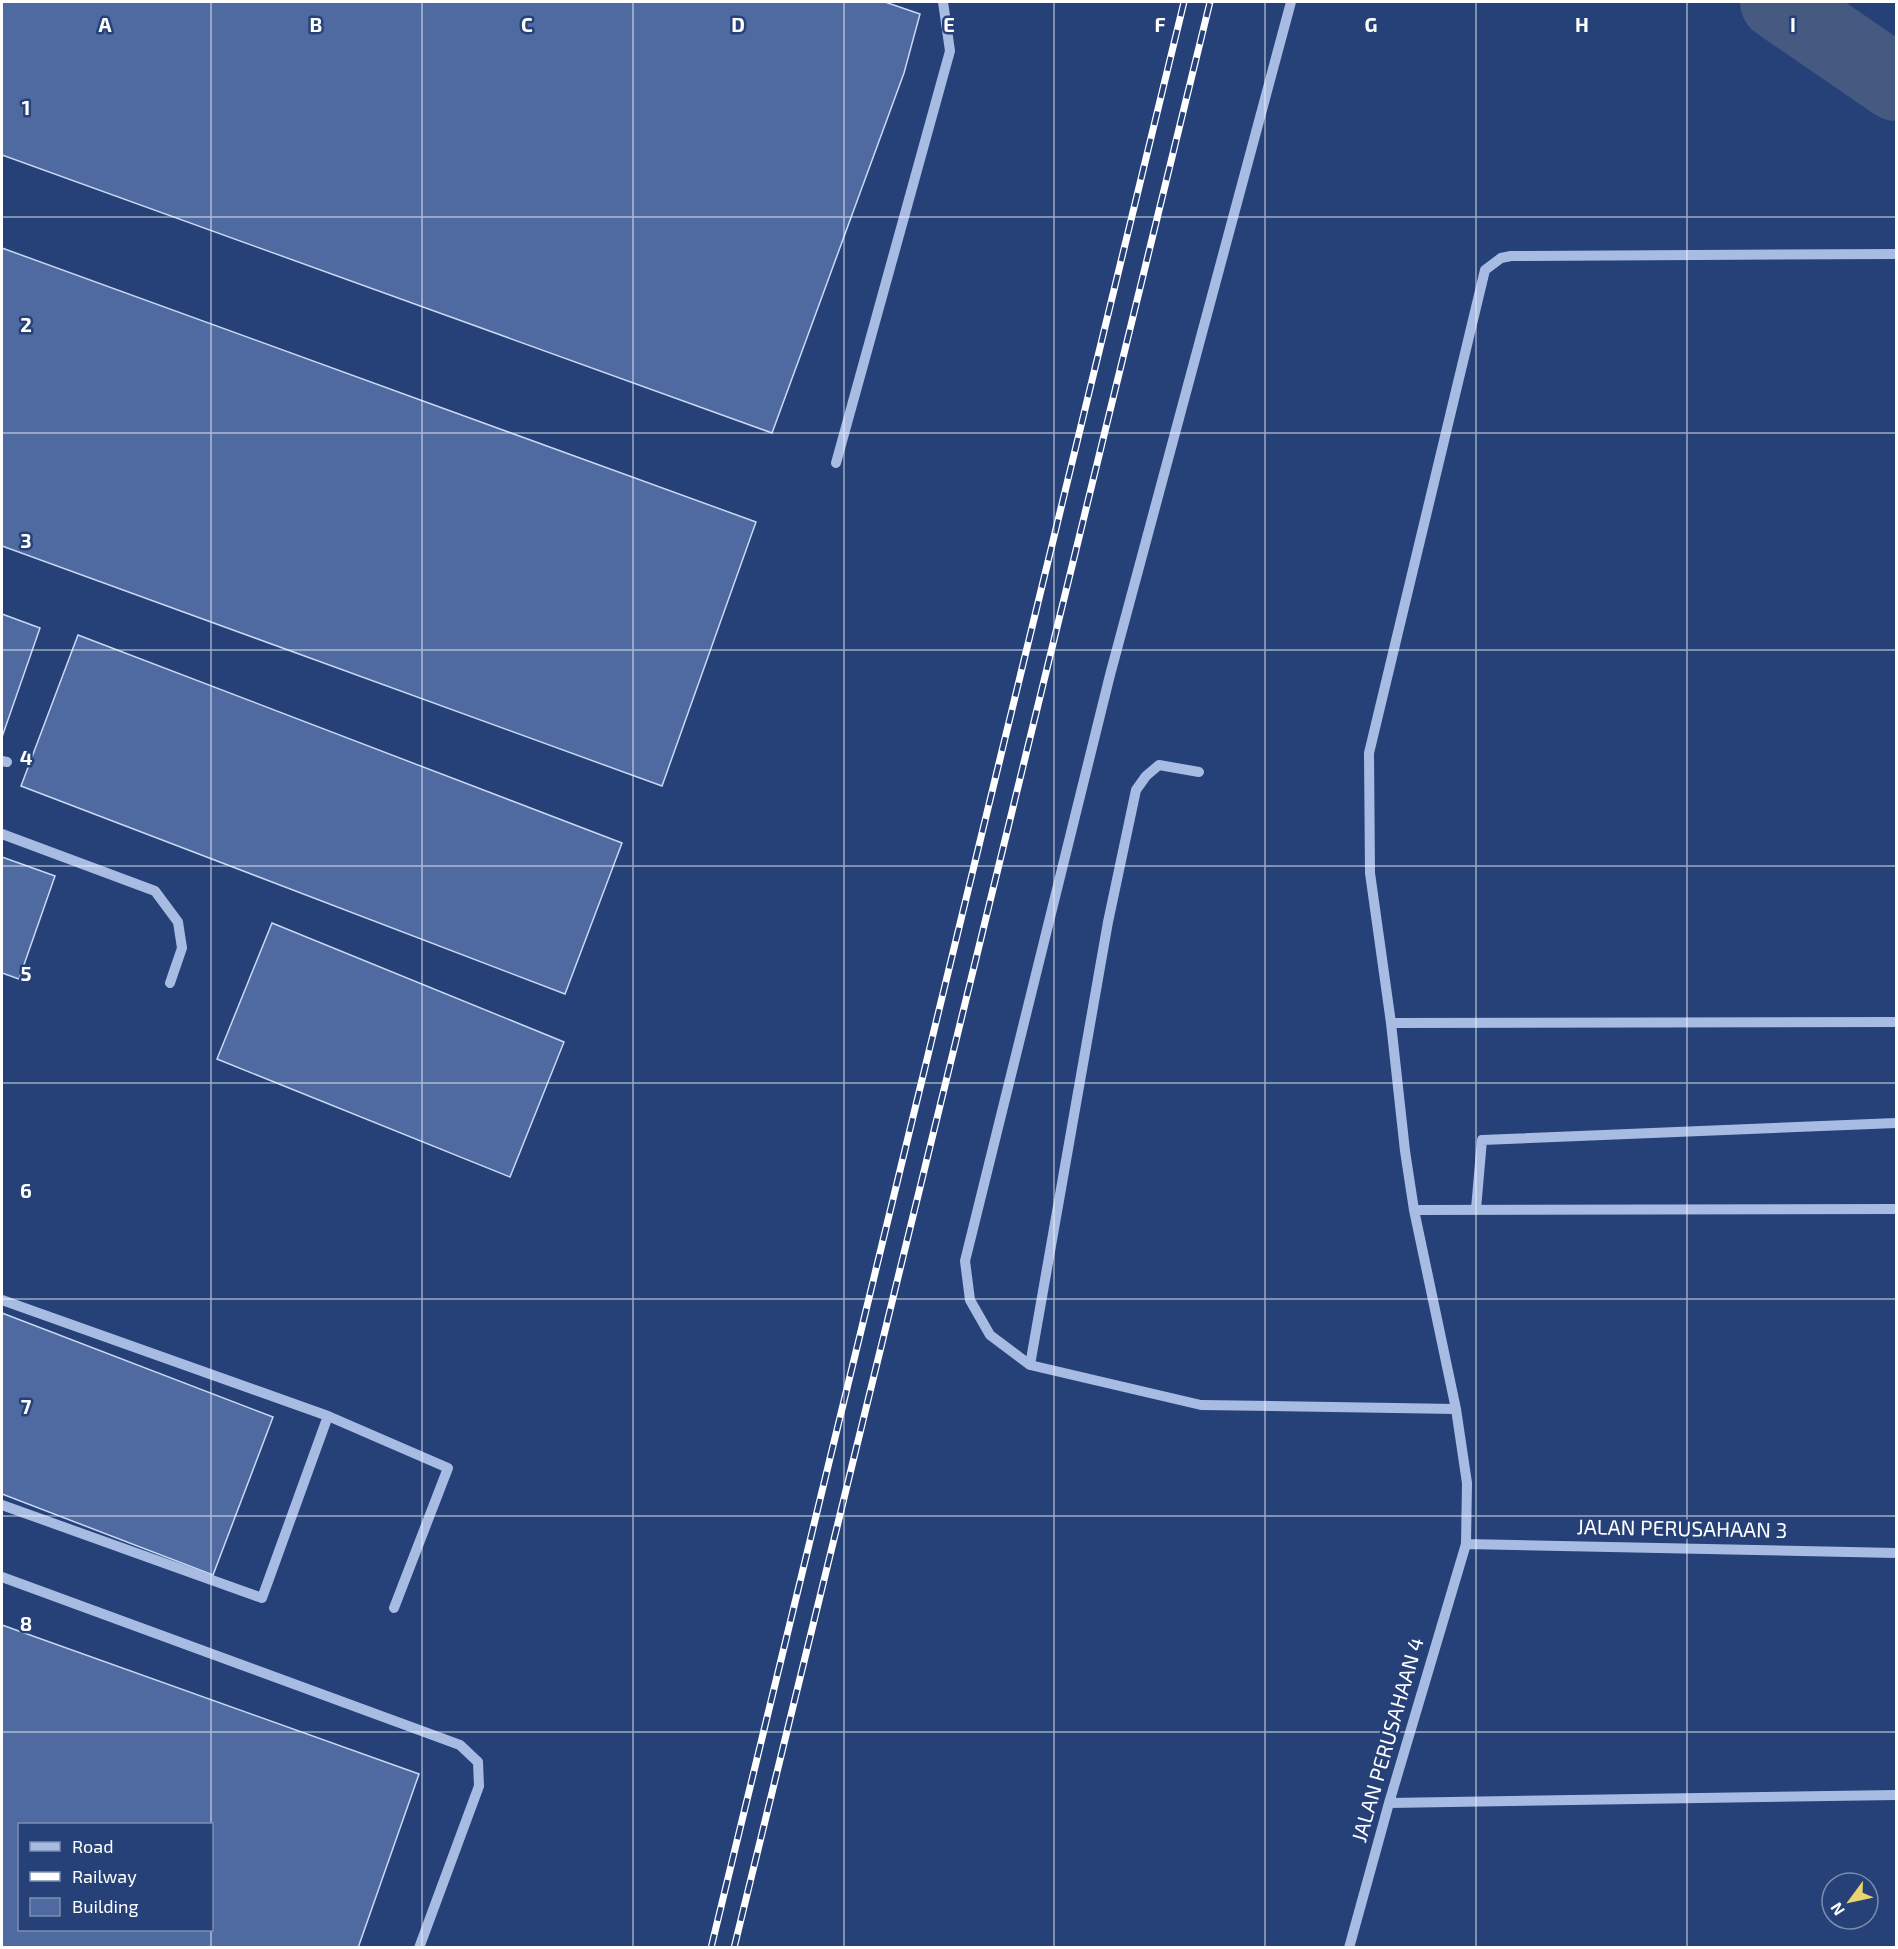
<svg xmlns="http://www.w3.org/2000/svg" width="1898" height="1949" viewBox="0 0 1898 1949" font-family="'Exo 2',sans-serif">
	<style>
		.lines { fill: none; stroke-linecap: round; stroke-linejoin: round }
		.river { stroke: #455981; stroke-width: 76 }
		.building { fill: #4e6aa1; stroke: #cad8f3; stroke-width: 1.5; fill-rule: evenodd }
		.minor { stroke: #a8bce3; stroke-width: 10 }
		.rail-casing { stroke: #fff; stroke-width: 7 }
		.rail { stroke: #264178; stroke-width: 4.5; stroke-dasharray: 14; stroke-linecap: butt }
		.grid { fill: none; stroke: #fff; stroke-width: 1.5; stroke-opacity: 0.55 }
		.labels { text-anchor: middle; stroke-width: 5; stroke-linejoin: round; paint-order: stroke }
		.street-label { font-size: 21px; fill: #fff; stroke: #264178 }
		.grid-label { font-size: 20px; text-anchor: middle; font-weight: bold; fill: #fff; stroke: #264178; stroke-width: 5; stroke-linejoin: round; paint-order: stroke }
	</style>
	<rect width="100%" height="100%" fill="#264178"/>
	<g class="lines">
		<path class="river" d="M 1778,2 L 1896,83"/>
	</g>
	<path class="building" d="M 2,2 L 885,2 L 920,14 L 904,73 L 772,433 L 2,155 Z
		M 2,248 L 756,522 L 662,786 L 2,546 Z
		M 2,614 L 40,628 L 2,737 Z
		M 78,635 L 622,843 L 565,994 L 21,786 Z
		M 2,857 L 55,876 L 19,979 L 2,973 Z
		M 272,923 L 564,1042 L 510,1177 L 217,1059 Z
		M 2,1313 L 273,1417 L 213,1575 L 2,1494 Z
		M 2,1625 L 419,1774 L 358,1948 L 2,1948 ZM 20,1824 L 212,1824 L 212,1930 L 20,1930 Z"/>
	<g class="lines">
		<path class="minor" d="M 1291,2 L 1110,675 L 965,1261 L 970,1300 L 990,1335 L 1030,1365 L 1201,1405 L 1456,1409 L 1467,1483 L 1466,1544 L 1389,1803 L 1349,1948
			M 836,463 L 950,51 L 943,2
			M 2,761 L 7,762
			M 2,834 L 155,891 L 178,922 L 182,948 L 170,983
			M 1391,1023 L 1896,1022
			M 1476,1209 L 1482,1140 L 1896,1123
			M 1414,1210 L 1896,1209
			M 2,1300 L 328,1416 L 448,1468 L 394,1608
			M 1030,1365 L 1108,922 L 1136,790 L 1146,776 L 1159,765 L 1199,772
			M 1456,1409 L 1414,1210 L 1405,1151 L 1391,1023 L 1370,873 L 1369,753 L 1485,270 L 1501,258 L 1511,256 L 1896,254
			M 2,1505 L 262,1598 L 328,1416
			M 1466,1544 L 1896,1553
			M 2,1577 L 460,1745 L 478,1762 L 479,1786 L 419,1948
			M 1389,1803 L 1896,1795"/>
		<defs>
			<path id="rail" d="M 711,1948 L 1184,2
				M 734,1948 L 1210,2"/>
		</defs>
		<use href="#rail" class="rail-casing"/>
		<use href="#rail" class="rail"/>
	</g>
	<path class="grid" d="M 211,2 L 211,1824M 422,2 L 422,1948M 633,2 L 633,1948M 844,2 L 844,1948M 1054,2 L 1054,1948M 1265,2 L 1265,1948M 1476,2 L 1476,1948M 1687,2 L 1687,1948M 2,217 L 1896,217M 2,433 L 1896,433M 2,650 L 1896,650M 2,866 L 1896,866M 2,1083 L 1896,1083M 2,1299 L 1896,1299M 2,1516 L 1896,1516M 2,1732 L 1896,1732M 211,1930 L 211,1948"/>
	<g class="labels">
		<g class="street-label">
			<text transform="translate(1682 1529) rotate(1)" y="7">JALAN PERUSAHAAN 3</text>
			<text transform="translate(1388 1740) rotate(-74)" y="7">JALAN PERUSAHAAN 4</text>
		</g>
	</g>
	<g class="grid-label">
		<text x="105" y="32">A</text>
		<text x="316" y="32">B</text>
		<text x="527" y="32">C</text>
		<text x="738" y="32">D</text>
		<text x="949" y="32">E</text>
		<text x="1160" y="32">F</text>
		<text x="1371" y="32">G</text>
		<text x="1582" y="32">H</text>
		<text x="1793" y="32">I</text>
		<text x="26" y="115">1</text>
		<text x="26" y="332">2</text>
		<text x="26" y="548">3</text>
		<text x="26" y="765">4</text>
		<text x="26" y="981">5</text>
		<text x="26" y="1198">6</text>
		<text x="26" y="1414">7</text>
		<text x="26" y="1631">8</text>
	</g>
	<rect width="1898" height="1949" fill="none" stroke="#ffffff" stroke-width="6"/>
	<rect x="18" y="1823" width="195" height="108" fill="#264178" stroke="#7d8dae" stroke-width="1.5"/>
	<rect x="30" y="1842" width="30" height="9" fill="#a8bce3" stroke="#7d8dae" stroke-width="1.5"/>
	<text x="72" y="1853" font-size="18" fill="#ffffff">Road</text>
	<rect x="30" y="1872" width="30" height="9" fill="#ffffff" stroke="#7d8dae" stroke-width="1.5"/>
	<text x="72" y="1883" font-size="18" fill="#ffffff">Railway</text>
	<rect x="30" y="1898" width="30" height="18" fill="#4e6aa1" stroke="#7d8dae" stroke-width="1.5"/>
	<text x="72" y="1913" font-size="18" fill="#ffffff">Building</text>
	<g transform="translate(1850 1901) rotate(237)"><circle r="28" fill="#264178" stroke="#7d8dae" stroke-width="1.5"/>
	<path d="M0-4.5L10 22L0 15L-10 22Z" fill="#ebd46d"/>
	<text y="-9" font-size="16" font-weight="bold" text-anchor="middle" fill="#ffffff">N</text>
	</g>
</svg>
